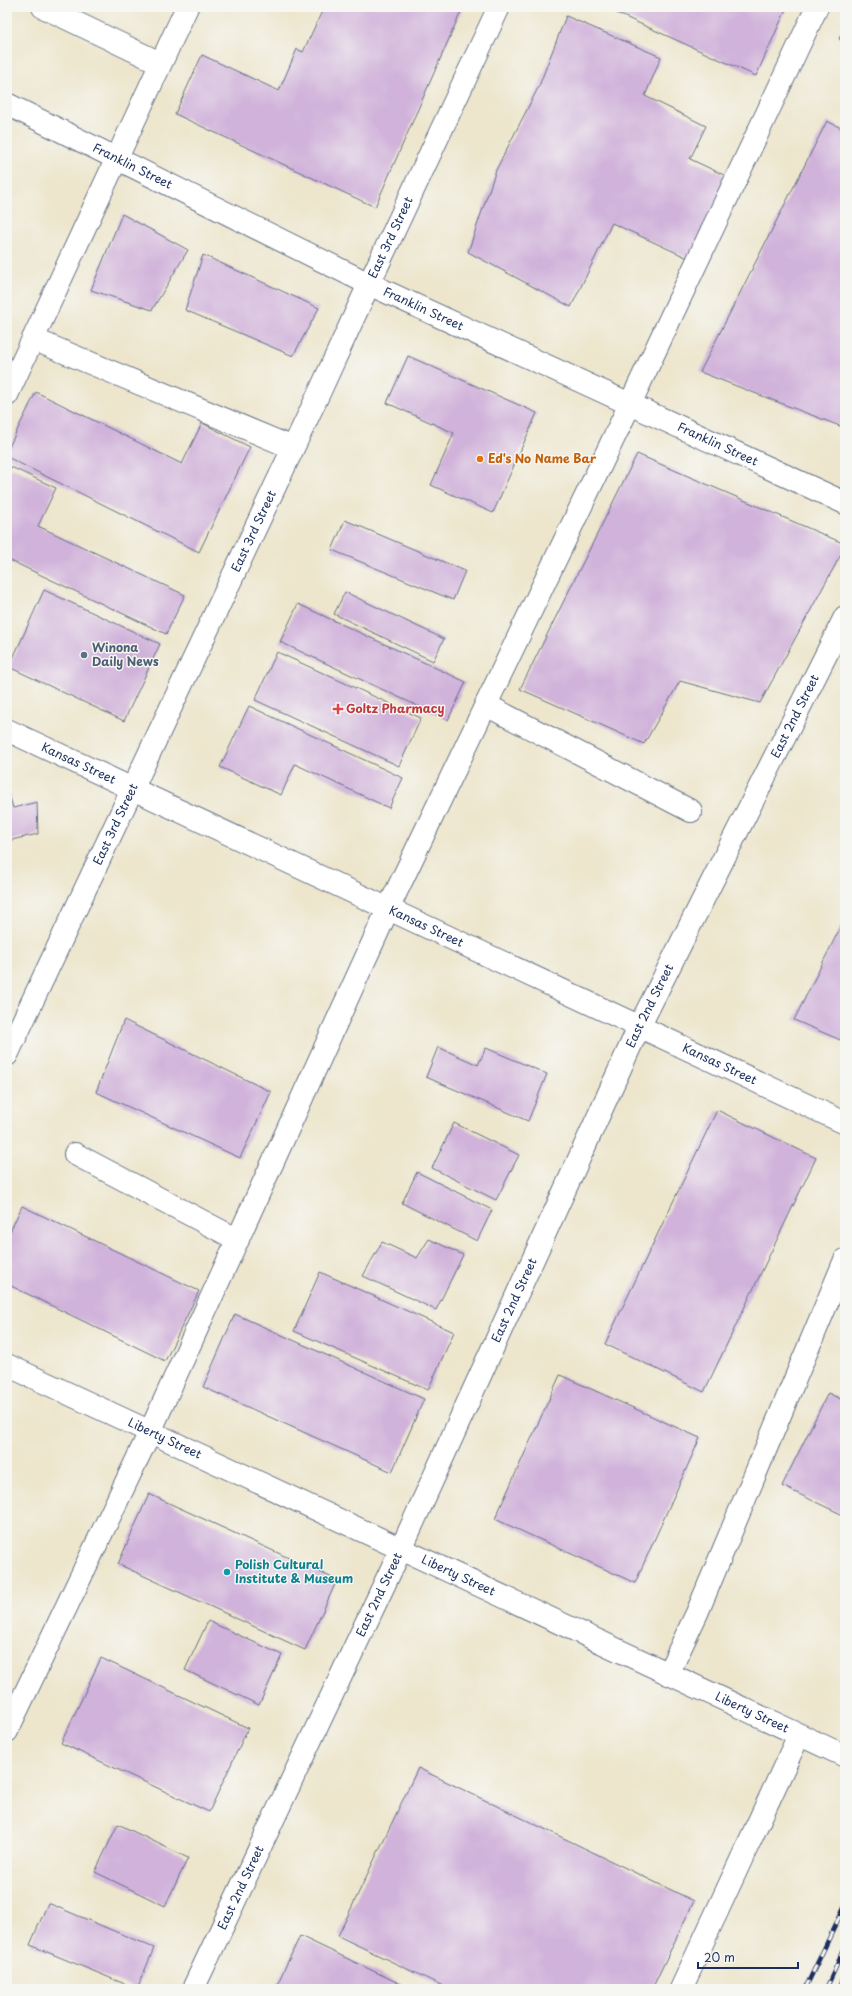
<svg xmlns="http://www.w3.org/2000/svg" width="852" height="1996" viewBox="0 0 852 1996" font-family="'Playpen Sans',sans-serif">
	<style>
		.building { fill: #d0b2da }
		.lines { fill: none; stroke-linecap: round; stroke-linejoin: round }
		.minor-casing { stroke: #646f85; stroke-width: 24 }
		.minor { stroke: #fff; stroke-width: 22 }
		.rail-casing { stroke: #1b2f5e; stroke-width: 4.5 }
		.rail { stroke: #f6f6f2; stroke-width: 3; stroke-dasharray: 9; stroke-linecap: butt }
		.food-dot { fill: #e8710a; stroke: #f6f6f2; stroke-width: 1.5 }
		.service-dot { fill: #5c6f8a; stroke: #f6f6f2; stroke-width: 1.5 }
		.health-dot { fill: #e0444e; stroke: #f6f6f2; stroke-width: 1.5 }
		.culture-dot { fill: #0f9aa8; stroke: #f6f6f2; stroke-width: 1.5 }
		.labels { text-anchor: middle; stroke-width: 3; stroke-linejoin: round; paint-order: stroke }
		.street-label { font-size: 12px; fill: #1b2f5e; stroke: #f6f6f2 }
		.food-label { font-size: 12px; font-weight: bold; fill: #c56008; stroke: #f6f6f2; text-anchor: start }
		.service-label { font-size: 12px; font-weight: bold; fill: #4e5e75; stroke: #f6f6f2; text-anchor: start }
		.health-label { font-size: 12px; font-weight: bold; fill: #be3a42; stroke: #f6f6f2; text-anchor: start }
		.culture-label { font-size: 12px; font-weight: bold; fill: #0d838f; stroke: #f6f6f2; text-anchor: start }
	</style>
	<rect width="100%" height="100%" fill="#f6f6f2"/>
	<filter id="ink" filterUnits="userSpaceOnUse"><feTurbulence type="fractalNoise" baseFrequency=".025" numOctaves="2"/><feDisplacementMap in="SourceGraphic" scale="8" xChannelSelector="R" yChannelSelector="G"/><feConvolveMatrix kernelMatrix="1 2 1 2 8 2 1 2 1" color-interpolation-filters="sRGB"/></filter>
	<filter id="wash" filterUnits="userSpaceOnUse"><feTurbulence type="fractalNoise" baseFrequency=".012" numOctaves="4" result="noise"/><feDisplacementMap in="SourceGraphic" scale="16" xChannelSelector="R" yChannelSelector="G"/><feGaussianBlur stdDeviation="0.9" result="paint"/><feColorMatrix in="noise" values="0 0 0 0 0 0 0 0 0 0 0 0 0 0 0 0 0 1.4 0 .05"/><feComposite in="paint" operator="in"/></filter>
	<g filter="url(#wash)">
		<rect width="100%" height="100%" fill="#ede6cd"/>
		<g id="blocks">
			<path class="building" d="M 324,7 L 463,7 L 375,207 L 175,114 L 202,55 L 279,91 L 297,49 L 303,52 Z
				M 603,7 L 787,7 L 756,76 Z
				M 566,16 L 661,57 L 645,96 L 706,126 L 690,159 L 728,177 L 690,259 L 612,223 L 571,307 L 468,252 L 496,170 L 539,86 Z
				M 845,25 L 845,41 L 839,39 Z
				M 827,121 L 845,130 L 845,428 L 700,372 Z
				M 122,214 L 188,250 L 152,310 L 91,290 Z
				M 203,255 L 319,308 L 293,356 L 185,310 Z
				M 408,356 L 537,413 L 493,513 L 431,485 L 454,433 L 387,403 Z
				M 36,392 L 182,464 L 202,423 L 250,447 L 199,552 L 7,457 L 7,451 Z
				M 637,454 L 845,544 L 845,547 L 760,703 L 680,681 L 644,744 L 520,689 Z
				M 11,467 L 56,488 L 38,526 L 185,595 L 166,634 L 7,559 L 7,476 Z
				M 345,520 L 465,571 L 453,600 L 332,550 Z
				M 44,590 L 160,644 L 124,721 L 9,667 Z
				M 345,592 L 444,639 L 433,661 L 334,614 Z
				M 298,604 L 466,682 L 448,720 L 280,642 Z
				M 277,652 L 421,718 L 399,766 L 255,700 Z
				M 249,706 L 403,778 L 389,808 L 295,764 L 281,795 L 220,767 Z
				M 7,788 L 13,808 L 37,802 L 38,834 L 7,841 Z
				M 845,918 L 845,1042 L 794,1020 Z
				M 124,1020 L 271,1092 L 240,1158 L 96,1092 Z
				M 438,1047 L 478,1065 L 486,1048 L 547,1074 L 528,1121 L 426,1077 Z
				M 717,1110 L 816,1158 L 704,1392 L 605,1344 Z
				M 454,1123 L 519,1155 L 496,1200 L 432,1168 Z
				M 417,1172 L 492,1210 L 477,1241 L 402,1203 Z
				M 22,1206 L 199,1291 L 165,1361 L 7,1284 L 7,1238 Z
				M 429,1239 L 463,1255 L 436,1310 L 363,1276 L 382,1242 L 417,1258 Z
				M 320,1272 L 454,1332 L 428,1390 L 294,1331 Z
				M 235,1314 L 424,1399 L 392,1472 L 203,1387 Z
				M 560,1375 L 700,1438 L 635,1583 L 495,1519 Z
				M 828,1393 L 845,1401 L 845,1516 L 782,1486 Z
				M 149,1494 L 337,1580 L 305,1650 L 118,1564 Z
				M 208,1621 L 282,1655 L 259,1705 L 185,1670 Z
				M 101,1658 L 248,1728 L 209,1812 L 61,1743 Z
				M 418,1768 L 694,1901 L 652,1989 L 449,1989 L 338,1936 Z
				M 118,1824 L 188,1858 L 165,1906 L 95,1872 Z
				M 48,1903 L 154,1948 L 137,1989 L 30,1945 Z
				M 300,1936 L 411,1989 L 275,1989 Z"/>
		</g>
	</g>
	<g filter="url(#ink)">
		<use href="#blocks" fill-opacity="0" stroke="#646f85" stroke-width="1"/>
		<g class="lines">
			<defs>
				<g id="minor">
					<path d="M 43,7 L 160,63"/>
					<path id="s1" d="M 7,104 L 369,284 L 845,503"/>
					<path d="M 33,339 L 293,448"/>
					<path d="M 7,395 L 187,7"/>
					<path d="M 486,705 L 691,811"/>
					<path id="s2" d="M 7,730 L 845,1123"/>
					<path id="s3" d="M 7,1055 L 320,391 L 369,284 L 499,7"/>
					<path d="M 75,1154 L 238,1240"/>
					<path id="s4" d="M 7,1365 L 845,1756"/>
					<path d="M 668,1674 L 697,1613 L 845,1260"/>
					<path d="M 7,1731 L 150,1432 L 388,909 L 630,404 L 817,7"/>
					<path id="s5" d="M 193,1989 L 401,1549 L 639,1027 L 845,617"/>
					<path d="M 681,1989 L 799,1735"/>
				</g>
			</defs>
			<use href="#minor" class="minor-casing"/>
			<use href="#minor" class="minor"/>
			<defs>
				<path id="rail" d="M 805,1989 L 845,1905
					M 826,1989 L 845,1947
					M 840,1989 L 845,1973"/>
			</defs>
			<use href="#rail" class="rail-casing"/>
			<use href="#rail" class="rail"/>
		</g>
	</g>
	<circle class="food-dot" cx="480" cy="459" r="4"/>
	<circle class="service-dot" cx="84" cy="655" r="4"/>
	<path class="health-dot" d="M336 703h4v4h4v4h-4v4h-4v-4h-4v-4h4z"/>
	<circle class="culture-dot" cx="227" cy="1572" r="4"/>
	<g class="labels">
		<g class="street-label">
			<text dy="4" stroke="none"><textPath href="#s1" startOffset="140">Franklin Street</textPath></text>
			<text dy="4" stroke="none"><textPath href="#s3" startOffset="903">East 3rd Street</textPath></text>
			<text dy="4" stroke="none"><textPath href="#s1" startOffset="464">Franklin Street</textPath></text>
			<text dy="4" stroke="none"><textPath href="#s1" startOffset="788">Franklin Street</textPath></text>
			<text dy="4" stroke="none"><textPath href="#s3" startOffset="579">East 3rd Street</textPath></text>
			<text dy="4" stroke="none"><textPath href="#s5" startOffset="1408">East 2nd Street</textPath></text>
			<text dy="4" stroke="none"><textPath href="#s2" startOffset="79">Kansas Street</textPath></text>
			<text dy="4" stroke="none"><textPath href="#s3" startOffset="255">East 3rd Street</textPath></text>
			<text dy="4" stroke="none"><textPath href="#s2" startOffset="463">Kansas Street</textPath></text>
			<text dy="4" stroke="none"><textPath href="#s5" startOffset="1084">East 2nd Street</textPath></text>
			<text dy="4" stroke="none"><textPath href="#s2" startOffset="787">Kansas Street</textPath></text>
			<text dy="4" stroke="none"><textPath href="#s5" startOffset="760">East 2nd Street</textPath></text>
			<text dy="4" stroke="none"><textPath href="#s4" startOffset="174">Liberty Street</textPath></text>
			<text dy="4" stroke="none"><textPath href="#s4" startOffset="498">Liberty Street</textPath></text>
			<text dy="4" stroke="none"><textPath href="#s5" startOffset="436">East 2nd Street</textPath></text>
			<text dy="4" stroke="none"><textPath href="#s4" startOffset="822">Liberty Street</textPath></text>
			<text dy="4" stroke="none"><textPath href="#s5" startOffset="112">East 2nd Street</textPath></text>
		</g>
		<g class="food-label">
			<text x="488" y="463">Ed's No Name Bar</text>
		</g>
		<g class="service-label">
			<text x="92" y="652">Winona<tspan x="92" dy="14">Daily News</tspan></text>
		</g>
		<g class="health-label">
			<text x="346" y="713">Goltz Pharmacy</text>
		</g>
		<g class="culture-label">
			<text x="235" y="1569">Polish Cultural<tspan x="235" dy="14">Institute &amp; Museum</tspan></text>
		</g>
	</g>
	<rect width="852" height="1996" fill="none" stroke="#f6f6f2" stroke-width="24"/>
	<path d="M698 1962v6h100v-6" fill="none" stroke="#1b2f5e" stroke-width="2"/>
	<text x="704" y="1962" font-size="12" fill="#1b2f5e" stroke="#f6f6f2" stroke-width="3" paint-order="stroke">20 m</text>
</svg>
